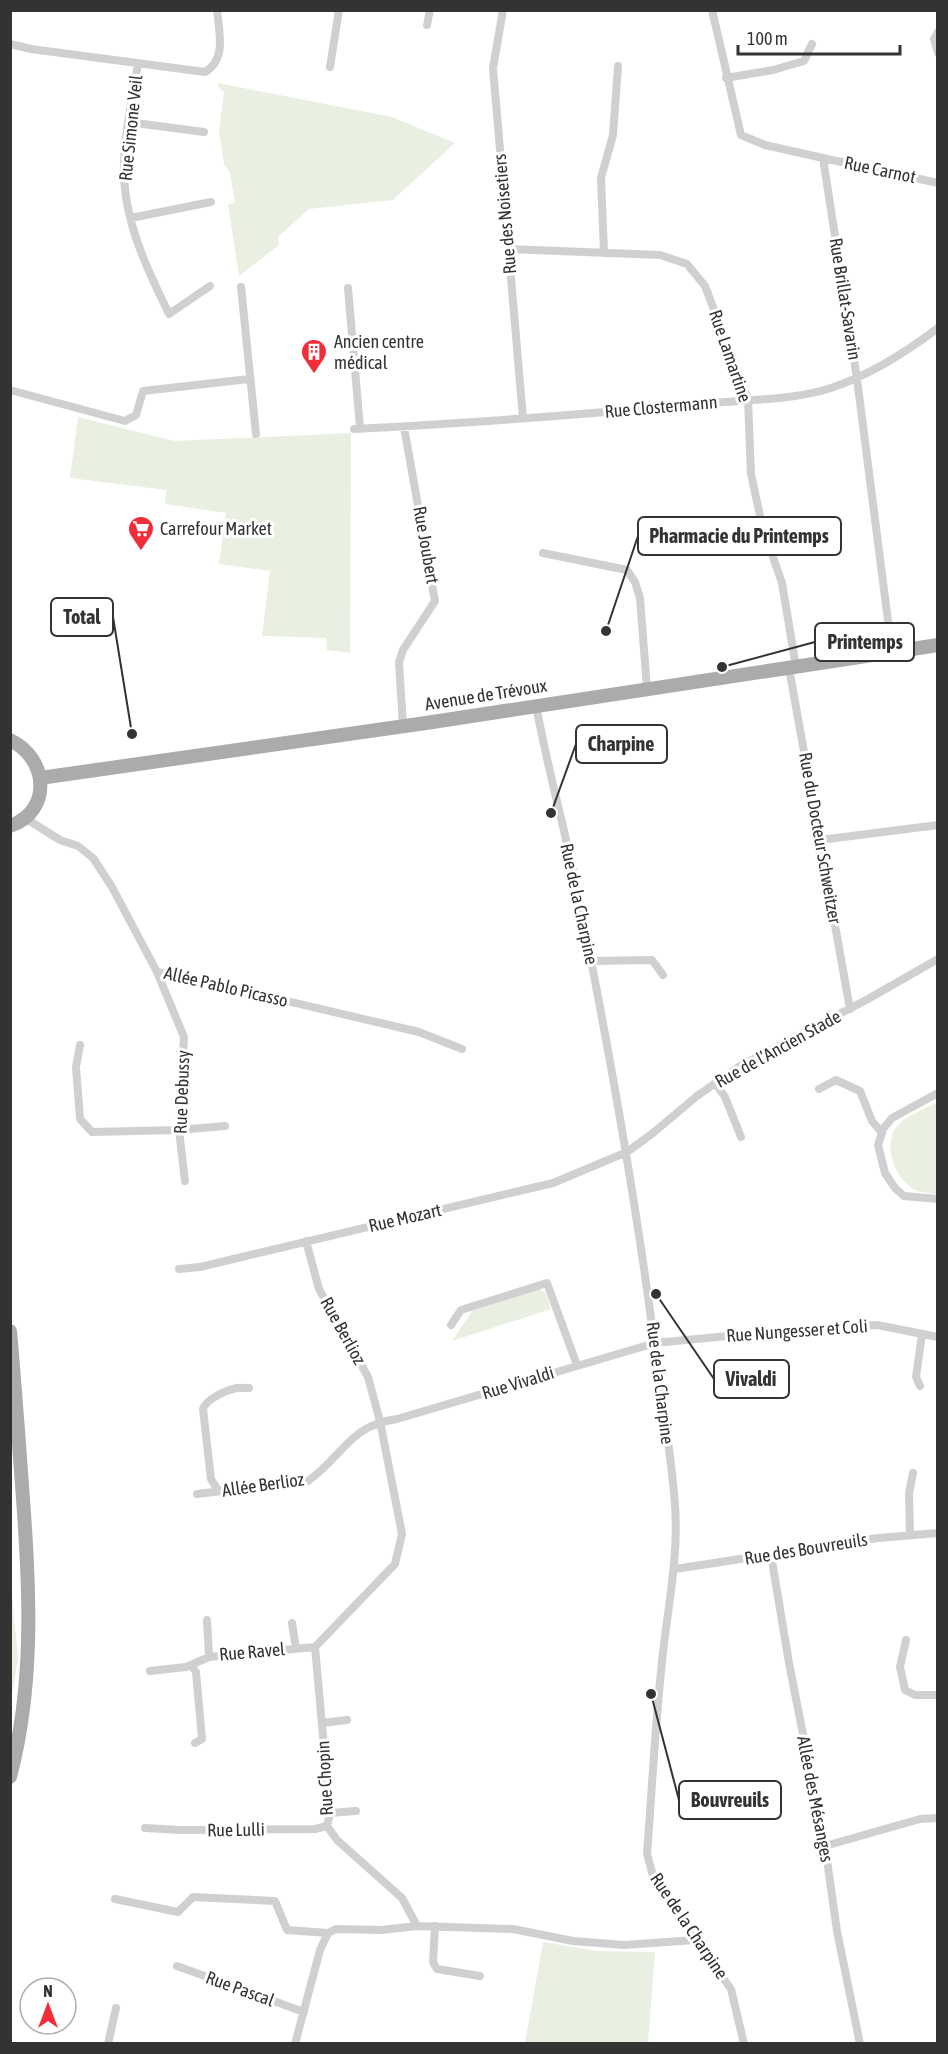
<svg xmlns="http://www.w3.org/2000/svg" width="948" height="2054" viewBox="0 0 948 2054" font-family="'Asap Condensed',sans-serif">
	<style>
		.green { fill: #e9f0e1 }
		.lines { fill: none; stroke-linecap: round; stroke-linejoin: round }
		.street { stroke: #d0d0d0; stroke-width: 8 }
		.primary { stroke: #ababab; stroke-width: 14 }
		.labels { text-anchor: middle; stroke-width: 6; stroke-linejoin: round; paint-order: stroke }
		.street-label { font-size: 18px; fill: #333; stroke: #fff }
		.poi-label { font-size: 18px; fill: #333; stroke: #fff; text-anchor: start }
		.leader { fill: none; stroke: #333; stroke-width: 2 }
		.callout-dot { fill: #333; stroke: #fff; stroke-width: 2 }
		.callout { fill: #fff; stroke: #333; stroke-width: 2 }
		.callout-label { font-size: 20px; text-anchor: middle; font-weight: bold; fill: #333 }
	</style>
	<rect width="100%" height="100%" fill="#fff"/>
	<path class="green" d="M 218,83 L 392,117 L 455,143 L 393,200 L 309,209 L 278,237 L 279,245 L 239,276 L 228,204 L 235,203 L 230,173 L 224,164 L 219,130 L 224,93 L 218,86 Z
		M 78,417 L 175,441 L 351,433 L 350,653 L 327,650 L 326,638 L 262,636 L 270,571 L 219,564 L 226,513 L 165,504 L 166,490 L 70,478 Z
		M 937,1102 L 937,1194 C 931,1193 920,1193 915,1190 C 895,1178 881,1145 898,1125 C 904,1117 927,1108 937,1102 Z
		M 536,1290 L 540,1290 L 546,1293 L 551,1309 L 452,1341 L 472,1311 Z
		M 10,1574 L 18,1658 L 11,1702 L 10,1702 Z
		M 543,1942 L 598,1951 L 655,1952 L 648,2043 L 525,2043 Z"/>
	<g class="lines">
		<path class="street" d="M 503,10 L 493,68 L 523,418
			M 712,10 L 741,135 L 765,145 L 823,158 L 857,379 L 892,652
			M 427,25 L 430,10
			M 938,32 L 934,39 L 938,53
			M 10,44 L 31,49 L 205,72 C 227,59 219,32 217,10
			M 138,64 C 131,107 119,154 126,197 C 132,238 151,277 169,314 L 210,286
			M 330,67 L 339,10
			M 726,78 L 773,70 L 804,61 L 812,44
			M 128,122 L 204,132
			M 823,158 L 938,183
			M 131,218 L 211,202
			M 508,249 L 660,255 L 687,264 L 705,286 L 748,399 L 751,474 L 762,525 L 782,583 L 796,667
			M 604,253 L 601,178 L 613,135 L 618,66
			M 241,287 L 256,434
			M 348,288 L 360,428
			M 10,390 L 125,421 L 136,415 L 143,391 L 249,379
			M 354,429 C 468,423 581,415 695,404 C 736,400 792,401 831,388 C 870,375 905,353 938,328
			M 543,553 L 627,570 L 635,582 L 640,598 L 647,689
			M 789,668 L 850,1009
			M 536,705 C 546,761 561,815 573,870 C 607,1036 637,1203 658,1372 C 664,1416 672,1461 675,1505 C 679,1558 667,1610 662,1662 C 655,1726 652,1790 647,1854 L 653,1876 L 695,1940 L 731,1989 L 744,2044
			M 403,726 L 399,662 L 403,650 L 435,601 L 404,427
			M 25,818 L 60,840 L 78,846 L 93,858 L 112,887 L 157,972 L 184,1037 L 179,1130 L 185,1181
			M 820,840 L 938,825
			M 591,961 L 652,960 L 663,975
			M 157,972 L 172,974 L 419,1032 L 462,1049
			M 80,1045 L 76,1067 L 80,1119 L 92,1132 L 179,1130 L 225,1126
			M 715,1083 L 725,1097 L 741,1137
			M 819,1089 L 836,1080 L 860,1091 L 872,1121 L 882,1133
			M 938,1093 L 892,1118 L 883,1129 L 878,1145 L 885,1173 L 895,1188 L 904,1196 L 938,1199
			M 306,1241 L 319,1289 L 368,1377 L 380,1421 L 402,1534 L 395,1564 L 315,1647 L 330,1813 L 327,1826 L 337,1840 L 402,1898 L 417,1926 L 513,1929 L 573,1941 L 624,1945 L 695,1940
			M 179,1269 L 200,1267 L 553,1183 L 627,1152 L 653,1133 L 697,1096 L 740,1066 L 868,999 L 938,959
			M 451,1325 L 461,1310 L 547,1283 L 577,1365
			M 920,1386 L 916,1377 L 922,1334
			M 222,1491 L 217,1489 L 211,1479 L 203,1409 C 206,1400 224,1391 233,1389 C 238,1387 244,1388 249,1388
			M 197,1494 L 308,1481 C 343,1456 350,1425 397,1419 L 655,1343 L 790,1330 L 877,1325 L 938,1337
			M 910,1535 L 909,1493 L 913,1473
			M 771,1555 L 789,1663 L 825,1846 L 837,1931 L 860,2044
			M 675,1569 L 878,1538 L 938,1533
			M 207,1620 L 209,1657
			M 292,1623 L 296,1648
			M 906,1640 L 900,1667 L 905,1690 L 915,1695 L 938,1695
			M 191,1665 L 196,1672 L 202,1739 L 195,1743
			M 150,1671 L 186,1667 L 209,1657 L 315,1647
			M 322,1723 L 347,1720
			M 330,1813 L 356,1811
			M 145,1828 L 181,1830 L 315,1829 L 327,1826
			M 825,1846 L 920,1819 L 938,1818
			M 115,1899 L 178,1912 L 193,1897 L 275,1901 L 287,1930 L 328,1933
			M 435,1926 L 433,1962 L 437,1969 L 480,1976
			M 177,1966 L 304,2012
			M 108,2044 L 116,2008
			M 295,2044 L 320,1950 L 328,1933 L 336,1929 L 381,1930 L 417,1926"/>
		<path class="primary" d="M 10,740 C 48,758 53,811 10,826
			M 40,778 L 426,723 L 938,645
			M 10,1331 C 15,1387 19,1443 23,1499 C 30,1593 34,1685 10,1777"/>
	</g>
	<defs>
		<symbol id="building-pin" viewBox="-11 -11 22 30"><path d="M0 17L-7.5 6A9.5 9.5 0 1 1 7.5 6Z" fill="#f12d3b" stroke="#fff"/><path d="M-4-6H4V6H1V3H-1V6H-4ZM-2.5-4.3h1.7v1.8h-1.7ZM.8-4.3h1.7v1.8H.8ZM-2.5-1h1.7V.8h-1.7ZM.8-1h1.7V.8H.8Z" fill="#fff"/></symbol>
		<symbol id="supermarket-pin" viewBox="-11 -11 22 30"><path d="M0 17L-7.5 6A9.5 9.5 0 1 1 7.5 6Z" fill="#f12d3b" stroke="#fff"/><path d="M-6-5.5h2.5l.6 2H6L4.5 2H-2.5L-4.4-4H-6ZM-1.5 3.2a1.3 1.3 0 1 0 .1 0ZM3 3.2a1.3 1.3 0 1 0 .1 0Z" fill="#fff"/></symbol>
	</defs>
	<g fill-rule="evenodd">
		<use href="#building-pin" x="299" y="337" width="30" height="40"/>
		<use href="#supermarket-pin" x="126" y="514" width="30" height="40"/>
	</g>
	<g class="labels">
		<g class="street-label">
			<text transform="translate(131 128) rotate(-84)" y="6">Rue Simone Veil</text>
			<text transform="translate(880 170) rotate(12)" y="6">Rue Carnot</text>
			<text transform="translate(505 214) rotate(-95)" y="6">Rue des Noisetiers</text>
			<text transform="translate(845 299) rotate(81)" y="6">Rue Brillat-Savarin</text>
			<text transform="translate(730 356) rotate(71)" y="6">Rue Lamartine</text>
			<text transform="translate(661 407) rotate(-5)" y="6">Rue Clostermann</text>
			<text transform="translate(426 545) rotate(80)" y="6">Rue Joubert</text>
			<text transform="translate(486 695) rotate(-9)" y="6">Avenue de Trévoux</text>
			<text transform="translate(820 838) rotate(80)" y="6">Rue du Docteur Schweitzer</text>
			<text transform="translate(579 904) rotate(78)" y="6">Rue de la Charpine</text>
			<text transform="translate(226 987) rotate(13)" y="6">Allée Pablo Picasso</text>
			<text transform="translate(778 1049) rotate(-29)" y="6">Rue de l’Ancien Stade</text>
			<text transform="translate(182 1092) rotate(-88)" y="6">Rue Debussy</text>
			<text transform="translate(405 1218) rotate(-13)" y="6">Rue Mozart</text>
			<text transform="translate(343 1331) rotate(61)" y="6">Rue Berlioz</text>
			<text transform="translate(797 1331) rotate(-4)" y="6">Rue Nungesser et Coli</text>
			<text transform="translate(518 1383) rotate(-17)" y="6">Rue Vivaldi</text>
			<text transform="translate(660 1383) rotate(83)" y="6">Rue de la Charpine</text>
			<text transform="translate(263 1485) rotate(-8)" y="6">Allée Berlioz</text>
			<text transform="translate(806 1549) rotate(-9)" y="6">Rue des Bouvreuils</text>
			<text transform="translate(252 1652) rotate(-5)" y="6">Rue Ravel</text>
			<text transform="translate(325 1778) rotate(-93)" y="6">Rue Chopin</text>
			<text transform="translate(815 1799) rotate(79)" y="6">Allée des Mésanges</text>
			<text transform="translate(236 1830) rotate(-1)" y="6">Rue Lulli</text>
			<text transform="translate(689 1926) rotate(56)" y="6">Rue de la Charpine</text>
			<text transform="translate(240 1989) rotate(20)" y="6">Rue Pascal</text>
		</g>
		<g class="poi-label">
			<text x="334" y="348">Ancien centre<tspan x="334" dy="21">médical</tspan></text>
			<text x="160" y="535">Carrefour Market</text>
		</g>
	</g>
	<path class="leader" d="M606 631L638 536M132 734L113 617M722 667L815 642M551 813L576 744M656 1294L714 1379M651 1694L679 1800"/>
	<g class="callout-dot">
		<circle cx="606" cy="631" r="6"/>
		<circle cx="132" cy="734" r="6"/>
		<circle cx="722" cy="667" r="6"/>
		<circle cx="551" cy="813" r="6"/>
		<circle cx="656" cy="1294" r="6"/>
		<circle cx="651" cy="1694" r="6"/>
	</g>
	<g class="callout">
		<rect x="638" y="517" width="203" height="38" rx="6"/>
		<rect x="51" y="598" width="62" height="38" rx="6"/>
		<rect x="815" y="623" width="99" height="38" rx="6"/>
		<rect x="576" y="725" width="91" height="38" rx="6"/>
		<rect x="714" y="1360" width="75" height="38" rx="6"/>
		<rect x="679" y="1781" width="102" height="38" rx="6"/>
	</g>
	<g class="callout-label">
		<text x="739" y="543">Pharmacie du Printemps</text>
		<text x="82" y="624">Total</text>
		<text x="865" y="649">Printemps</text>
		<text x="621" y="751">Charpine</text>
		<text x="751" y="1386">Vivaldi</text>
		<text x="730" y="1807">Bouvreuils</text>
	</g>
	<rect width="948" height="2054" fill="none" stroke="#333333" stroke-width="24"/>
	<g transform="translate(48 2006)"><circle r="28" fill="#ffffff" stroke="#adadad" stroke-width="1.5"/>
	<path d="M0-4.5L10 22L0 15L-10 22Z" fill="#f12d3b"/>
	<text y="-9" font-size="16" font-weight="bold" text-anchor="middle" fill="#333333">N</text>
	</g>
	<path d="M738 45v9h162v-9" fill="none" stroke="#333333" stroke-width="3"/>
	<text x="747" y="45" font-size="18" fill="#333333" stroke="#ffffff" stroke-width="4.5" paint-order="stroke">100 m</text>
</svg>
